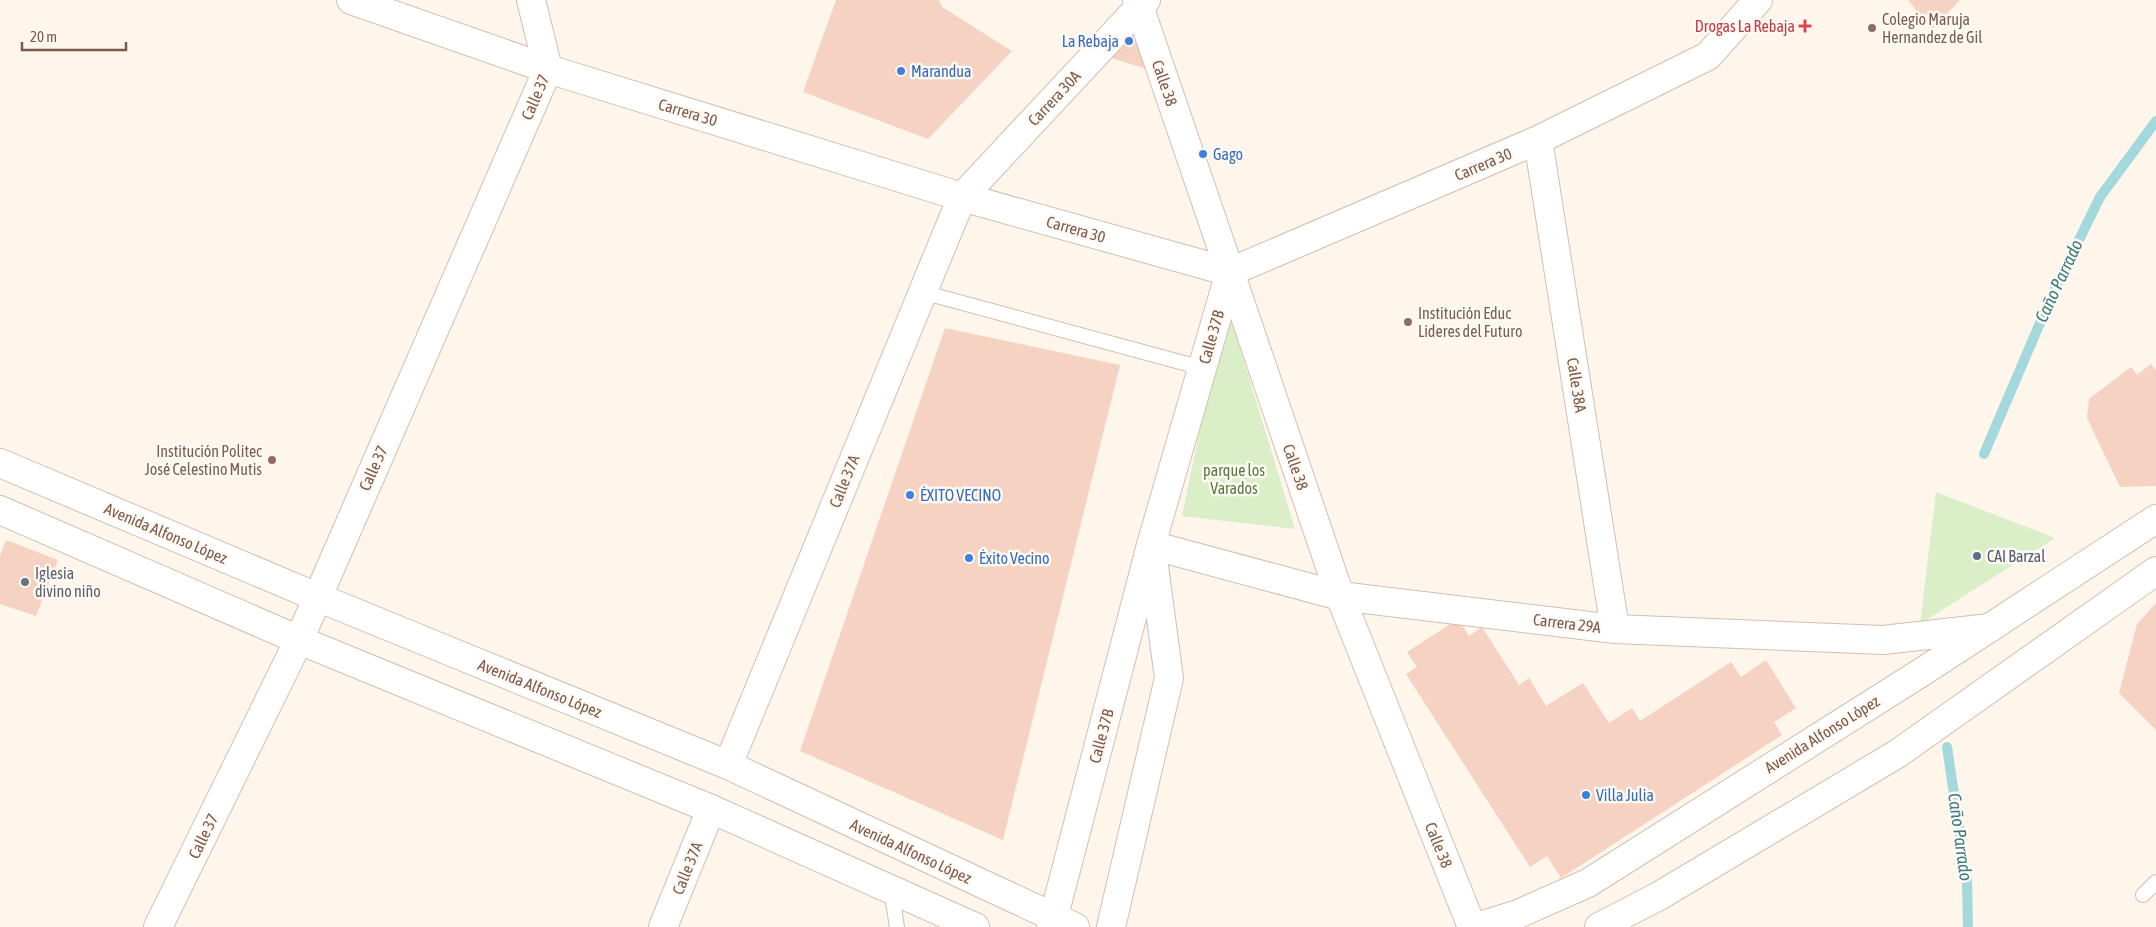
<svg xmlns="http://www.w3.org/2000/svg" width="2156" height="927" viewBox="0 0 2156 927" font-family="'Asap Condensed',sans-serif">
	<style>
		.green { fill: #daeec7 }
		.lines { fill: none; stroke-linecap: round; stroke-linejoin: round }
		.stream { stroke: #a3d8dc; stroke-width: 10 }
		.building { fill: #f5d2c1 }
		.service-casing { stroke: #d4beb2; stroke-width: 16 }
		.minor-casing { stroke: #d4beb2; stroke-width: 30 }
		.tertiary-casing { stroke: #d4beb2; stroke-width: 30 }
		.service { stroke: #fff; stroke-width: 14 }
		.minor { stroke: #fff; stroke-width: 28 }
		.tertiary { stroke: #fff; stroke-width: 28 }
		.health-dot { fill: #e0444e; stroke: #fff9f3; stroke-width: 2 }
		.education-dot { fill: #8d6e63; stroke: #fff9f3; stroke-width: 2 }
		.shop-dot { fill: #3f7fe0; stroke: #fff9f3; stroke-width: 2 }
		.service-dot { fill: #5c6f8a; stroke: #fff9f3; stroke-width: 2 }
		.worship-dot { fill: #6b7280; stroke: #fff9f3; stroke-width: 2 }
		.labels { text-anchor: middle; stroke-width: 5; stroke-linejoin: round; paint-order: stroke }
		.education-label { font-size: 16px; fill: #785e54; stroke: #fff9f3; text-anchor: start }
		.health-label { font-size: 16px; fill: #be3a42; stroke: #fff9f3; text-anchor: end }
		.shop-label { font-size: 16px; fill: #366cbe; stroke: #fff9f3; text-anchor: start }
		.street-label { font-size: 16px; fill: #7c594b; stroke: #fff9f3 }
		.park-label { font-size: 16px; fill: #557c3f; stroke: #fff9f3 }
		.service-label { font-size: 16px; fill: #4e5e75; stroke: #fff9f3; text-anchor: start }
		.worship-label { font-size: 16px; fill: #5b616d; stroke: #fff9f3; text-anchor: start }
		.water-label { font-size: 18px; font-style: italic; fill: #3c7b82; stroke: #fff9f3 }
	</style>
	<rect width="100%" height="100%" fill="#fef5eb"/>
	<path class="green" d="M 1226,302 L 1295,529 L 1182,516 Z
		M 1936,492 L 2055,538 L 1920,624 Z"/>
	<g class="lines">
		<path class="stream" d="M 1984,454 L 2052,295 L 2100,197 L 2156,121
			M 1947,747 L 1967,882 L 1968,927"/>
	</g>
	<path class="building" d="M 836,0 L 939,0 L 942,7 L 1012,51 L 928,139 L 803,92 Z
		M 1908,0 L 1960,0 L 1932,30 Z
		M 1133,26 L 1147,69 L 1105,56 Z
		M 945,328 L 1120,365 L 1003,840 L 800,751 Z
		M 2151,364 L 2156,370 L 2156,486 L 2120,487 L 2087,418 L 2089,399 L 2131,367 L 2137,375 Z
		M 6,540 L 58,560 L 36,616 L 0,604 L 0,556 Z
		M 2156,603 L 2156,730 L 2119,693 L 2137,624 Z
		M 1458,619 L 1469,636 L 1482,627 L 1519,685 L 1529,678 L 1546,706 L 1583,683 L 1609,723 L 1632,708 L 1640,721 L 1731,662 L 1741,677 L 1766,660 L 1796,708 L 1774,722 L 1782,735 L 1561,878 L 1547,856 L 1530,867 L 1406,674 L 1417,667 L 1407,652 Z"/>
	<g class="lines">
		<defs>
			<path id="service" d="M 922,292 L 1202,368
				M 891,889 L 897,927
				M 2143,895 L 2156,882"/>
			<path id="minor" d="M 351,0 L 548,69 L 962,197 L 1230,272 L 1538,140 L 1708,56 L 1758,0
				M 1538,140 L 1615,629
				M 1230,272 L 1340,596 L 1472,927
				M 1151,545 L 1340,596 L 1615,629 L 1883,640 L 1990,628
				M 728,765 L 962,197 L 1146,0
				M 158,927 L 299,640 L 548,69 L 531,0
				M 663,927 L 711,809"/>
			<path id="tertiary" d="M 0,463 L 317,597 L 728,765 L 1075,927
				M 0,510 L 299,640 L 711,809 L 975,927
				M 1051,927 L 1151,545 L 1230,272 L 1137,0
				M 1111,927 L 1169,678 L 1153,559
				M 1476,927 L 1518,914 L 1588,883 L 1922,672 L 2156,519
				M 1599,927 L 1659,896 L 1897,754 L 2156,571"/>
		</defs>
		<use href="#service" class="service-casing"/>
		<use href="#minor" class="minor-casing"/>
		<use href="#tertiary" class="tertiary-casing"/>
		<use href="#service" class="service"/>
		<use href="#minor" class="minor"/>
		<use href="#tertiary" class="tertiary"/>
	</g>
	<path class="health-dot" d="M1802.5 18.5h5v5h5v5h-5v5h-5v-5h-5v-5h5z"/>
	<g class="education-dot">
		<circle cx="1872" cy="28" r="5"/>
		<circle cx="1408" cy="322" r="5"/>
		<circle cx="272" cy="460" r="5"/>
	</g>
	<g class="shop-dot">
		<circle cx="1129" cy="41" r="5"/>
		<circle cx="901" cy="71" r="5"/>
		<circle cx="1203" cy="154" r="5"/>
		<circle cx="910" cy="495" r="5"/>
		<circle cx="969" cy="558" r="5"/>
		<circle cx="1586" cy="795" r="5"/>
	</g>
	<circle class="service-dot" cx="1977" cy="556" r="5"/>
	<circle class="worship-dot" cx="25" cy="582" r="5"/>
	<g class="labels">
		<g class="education-label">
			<text x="1882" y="25">Colegio Maruja<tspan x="1882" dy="18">Hernandez de Gil</tspan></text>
			<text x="1418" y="319">Institución Educ<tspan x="1418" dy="18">Lideres del Futuro</tspan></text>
			<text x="262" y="457" text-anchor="end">Institución Politec<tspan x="262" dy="18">José Celestino Mutis</tspan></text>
		</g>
		<g class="health-label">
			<text x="1795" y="32">Drogas La Rebaja</text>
		</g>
		<g class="shop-label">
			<text x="1119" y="47" text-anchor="end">La Rebaja</text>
			<text x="911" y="77">Marandua</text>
			<text x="1213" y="160">Gago</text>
			<text x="920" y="501">ÉXITO VECINO</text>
			<text x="979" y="564">Éxito Vecino</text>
			<text x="1596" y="801">Villa Julia</text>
		</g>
		<g class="street-label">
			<text transform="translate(1165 83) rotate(71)" y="6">Calle 38</text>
			<text transform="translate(535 97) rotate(-67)" y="6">Calle 37</text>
			<text transform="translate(1054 98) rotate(-47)" y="6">Carrera 30A</text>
			<text transform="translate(688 112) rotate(17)" y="6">Carrera 30</text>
			<text transform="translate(1483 164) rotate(-23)" y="6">Carrera 30</text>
			<text transform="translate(1076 229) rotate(16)" y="6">Carrera 30</text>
			<text transform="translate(1211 337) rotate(-74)" y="6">Calle 37B</text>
			<text transform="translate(1577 385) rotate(81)" y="6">Calle 38A</text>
			<text transform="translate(1296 467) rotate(71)" y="6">Calle 38</text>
			<text transform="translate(373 468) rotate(-66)" y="6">Calle 37</text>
			<text transform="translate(844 481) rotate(-68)" y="6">Calle 37A</text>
			<text transform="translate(166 533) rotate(23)" y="6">Avenida Alfonso López</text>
			<text transform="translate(1567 623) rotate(7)" y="6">Carrera 29A</text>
			<text transform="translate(540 688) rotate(22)" y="6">Avenida Alfonso López</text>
			<text transform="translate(1822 734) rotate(-32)" y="6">Avenida Alfonso López</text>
			<text transform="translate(1101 736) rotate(-75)" y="6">Calle 37B</text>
			<text transform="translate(203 836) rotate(-64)" y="6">Calle 37</text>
			<text transform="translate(1439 845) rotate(68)" y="6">Calle 38</text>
			<text transform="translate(911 851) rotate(25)" y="6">Avenida Alfonso López</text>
			<text transform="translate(687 868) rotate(-68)" y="6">Calle 37A</text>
		</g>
		<g class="park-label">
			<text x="1234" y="476">parque los<tspan x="1234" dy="18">Varados</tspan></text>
		</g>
		<g class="service-label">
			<text x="1987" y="562">CAI Barzal</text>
		</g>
		<g class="worship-label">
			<text x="35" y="579">Iglesia<tspan x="35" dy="18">divino niño</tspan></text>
		</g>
		<g class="water-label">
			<text transform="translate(2059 281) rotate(-65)" y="6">Caño Parrado</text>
			<text transform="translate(1960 837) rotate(82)" y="6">Caño Parrado</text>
		</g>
	</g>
	<path d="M22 42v8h104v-8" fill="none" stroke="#7c594b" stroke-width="2.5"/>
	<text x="30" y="42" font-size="15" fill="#7c594b" stroke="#fff9f3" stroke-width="4" paint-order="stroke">20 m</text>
</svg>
